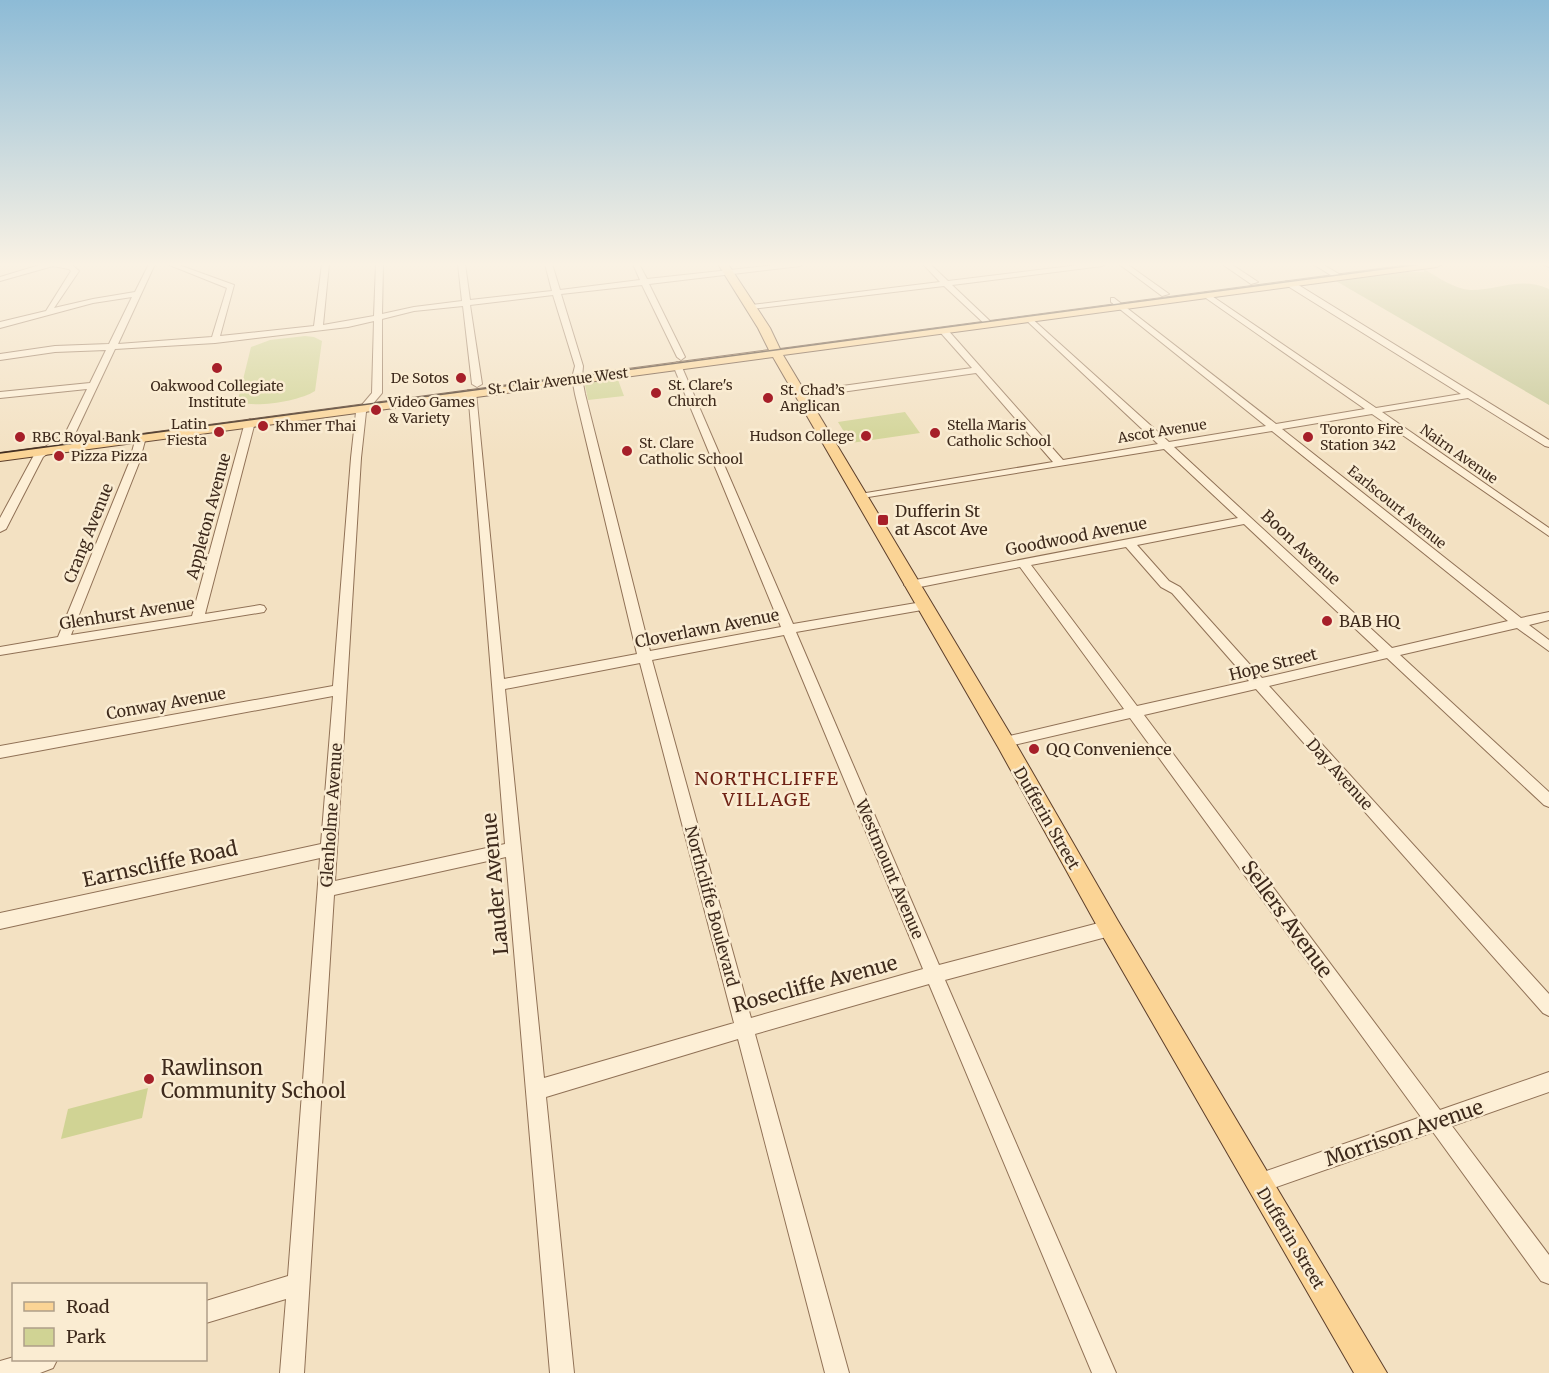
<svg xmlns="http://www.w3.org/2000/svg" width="1549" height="1373" viewBox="0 0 1549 1373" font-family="Merriweather,serif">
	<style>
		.green { fill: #d0d394 }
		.cemetery { fill: #c4c794 }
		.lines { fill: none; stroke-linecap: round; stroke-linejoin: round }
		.minor-casing { stroke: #907156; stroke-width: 2 }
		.major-casing { stroke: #5d3f2b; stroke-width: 2 }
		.minor { fill: #fdefd6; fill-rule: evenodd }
		.major { fill: #fbd495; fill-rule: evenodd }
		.tram { stroke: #3e2a1c; stroke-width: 1.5 }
		.poi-dot { fill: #a61f29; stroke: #faecd2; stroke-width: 2 }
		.labels { text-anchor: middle; stroke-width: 5; stroke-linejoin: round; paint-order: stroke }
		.far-poi-label { font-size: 14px; fill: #3e2a1c; stroke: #faecd2; text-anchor: start }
		.far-street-label { font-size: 14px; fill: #3e2a1c; stroke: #faecd2 }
		.poi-label { font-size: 16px; fill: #3e2a1c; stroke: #faecd2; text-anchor: start }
		.street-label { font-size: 16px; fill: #3e2a1c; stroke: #faecd2 }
		.neighbourhood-label { font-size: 18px; letter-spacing: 1.5px; fill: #702316; stroke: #faecd2 }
		.near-street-label { font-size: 20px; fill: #3e2a1c; stroke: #faecd2 }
		.near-poi-label { font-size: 20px; fill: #3e2a1c; stroke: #faecd2; text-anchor: start }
	</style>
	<rect width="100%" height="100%" fill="#f3e1c2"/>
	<path class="green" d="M 305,336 L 314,337 L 322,341 L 315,391 C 300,401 256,408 239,402 L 238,400 L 251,347 L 270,340 Z
		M 617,377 L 624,396 L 588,400 L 585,385 L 592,384 L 591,380 Z
		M 905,412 L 920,433 L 851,443 L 838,422 Z
		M 148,1088 L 142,1118 L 61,1139 L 68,1109 Z"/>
	<path class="cemetery" d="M 1424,269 C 1438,277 1454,289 1471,290 C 1499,290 1521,276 1549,289 L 1549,405 L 1336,281 L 1405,272 L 1424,272 Z"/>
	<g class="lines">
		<defs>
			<path id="minor" d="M 43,264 L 72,265 L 79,271 L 54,308 L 93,299 L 135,292 L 149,264 L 155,264 L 118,344 L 212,337 L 227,288 L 167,264 L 176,264 L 234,285 L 220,336 L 314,326 L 322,264 L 329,264 L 323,325 L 374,316 L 376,264 L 383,264 L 382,314 L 414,307 L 462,301 L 458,264 L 465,264 L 470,300 L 552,291 L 545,264 L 552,264 L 560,290 L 640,280 L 633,264 L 639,264 L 647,279 L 784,264 L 803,264 L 800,266 L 649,284 L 685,357 L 681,360 L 677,357 L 642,285 L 561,294 L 583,366 L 582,378 L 585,394 L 650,651 L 781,627 L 673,365 L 677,362 L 681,365 L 793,624 L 922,602 L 928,606 L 922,610 L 796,632 L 939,965 L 1110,920 L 1116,923 L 1118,928 L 1116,933 L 1110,936 L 945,980 L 1116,1373 L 1092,1373 L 929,984 L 755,1034 L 849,1373 L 825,1373 L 738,1039 L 546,1097 L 574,1373 L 550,1373 L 506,857 L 334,895 L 304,1373 L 280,1373 L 286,1299 L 206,1323 L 206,1301 L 288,1276 L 320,858 L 0,929 L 0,913 L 321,844 L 333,696 L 0,758 L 0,746 L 333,686 L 351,458 L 356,412 L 372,393 L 374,321 L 348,327 L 215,343 L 115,349 L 75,434 L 43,457 L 6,529 L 0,532 L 0,518 L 34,455 L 66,432 L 87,389 L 0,398 L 0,392 L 90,383 L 106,350 L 55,352 L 0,360 L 0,354 L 55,346 L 109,344 L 132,297 L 93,303 L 0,328 L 0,322 L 46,311 L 71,271 L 69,269 L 53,266 L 0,281 L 0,277 ZM 553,295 L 575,366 L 572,378 L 575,394 L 637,654 L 504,679 L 476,392 L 468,390 L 505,844 L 335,881 L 361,458 L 366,412 L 382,393 L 382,319 L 414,311 L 463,306 L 472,384 L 477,387 L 482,384 L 470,305 ZM 784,635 L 923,969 L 751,1018 L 652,660 ZM 640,663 L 734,1023 L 544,1078 L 505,689 Z
				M 923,264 L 930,264 L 948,281 L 1087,264 L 1106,264 L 1102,266 L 952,285 L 991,322 L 991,326 L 988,327 L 944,286 L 751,309 L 747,307 L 751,305 L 940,282 Z
				M 1119,264 L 1127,264 L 1169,294 L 1162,296 Z
				M 1222,264 L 1231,264 L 1258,282 L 1251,284 Z
				M 1313,264 L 1322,264 L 1344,277 L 1337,279 Z
				M 1543,264 L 1549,264 L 1549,267 Z
				M 1286,281 L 1292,281 L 1549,440 L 1549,447 L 1545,446 L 1468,398 L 1382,412 L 1549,528 L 1549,536 L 1372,414 L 1282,429 L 1521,618 L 1549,612 L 1549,620 L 1529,625 L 1549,640 L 1549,651 L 1517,628 L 1400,655 L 1549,792 L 1549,807 L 1544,805 L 1387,658 L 1269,686 L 1549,994 L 1549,1016 L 1543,1013 L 1256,689 L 1144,715 L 1440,1110 L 1549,1072 L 1549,1092 L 1452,1126 L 1549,1255 L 1549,1284 L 1541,1281 L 1433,1132 L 1259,1193 L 1252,1190 L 1249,1183 L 1252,1176 L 1421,1117 L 1130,718 L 1005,747 L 1000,746 L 998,742 L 1000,738 L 1005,737 L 1124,709 L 1020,567 L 910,589 L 904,585 L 910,581 L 1238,518 L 1164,449 L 856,499 L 856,495 L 860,494 L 1053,462 L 976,373 L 799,398 L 794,395 L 799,392 L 972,368 L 940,332 L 940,328 L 946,328 L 1063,460 L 1158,444 L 1026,320 L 1025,318 L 1029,316 L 1169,442 L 1266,426 L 1111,302 L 1111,298 L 1114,298 L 1276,424 L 1365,409 L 1203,296 L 1202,294 L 1206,292 L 1376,408 L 1461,394 L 1286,285 ZM 1272,431 L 1508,621 L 1392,648 L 1174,447 ZM 1244,524 L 1379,651 L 1262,678 L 1180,587 L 1169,581 L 1137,545 ZM 1126,547 L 1161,587 L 1172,593 L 1249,681 L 1137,706 L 1031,565 Z
				M 250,419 L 255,422 L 205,614 L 260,605 L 264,606 L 266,609 L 264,612 L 0,655 L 0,647 L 58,637 L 129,463 L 136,437 L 141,434 L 146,437 L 139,463 L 71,635 L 192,616 L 245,422 Z
				M 14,1357 L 14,1360 L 57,1360 L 53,1368 L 40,1373 L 0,1373 L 0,1361 Z"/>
			<path id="major" d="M 718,264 L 728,264 L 770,328 L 780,349 L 1417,264 L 1442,264 L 1437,267 L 783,355 L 1012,737 L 1118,921 L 1387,1373 L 1354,1373 L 1102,935 L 998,747 L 773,357 L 0,461 L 0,453 L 769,350 L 758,328 Z"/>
		</defs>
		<use href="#minor" class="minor-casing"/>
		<use href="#major" class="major-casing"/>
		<use href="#minor" class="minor"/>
		<use href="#major" class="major"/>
		<path class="tram" d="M 0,453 L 1421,264"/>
	</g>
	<linearGradient id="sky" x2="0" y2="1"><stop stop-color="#8dbbd6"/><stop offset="0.58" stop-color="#faf2e4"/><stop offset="1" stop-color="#faf2e4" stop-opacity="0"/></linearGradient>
	<rect width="1549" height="456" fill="url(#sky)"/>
	<g class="poi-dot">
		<circle cx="217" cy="368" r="6"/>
		<circle cx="461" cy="378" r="6"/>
		<circle cx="656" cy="393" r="6"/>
		<circle cx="768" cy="398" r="6"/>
		<circle cx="376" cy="410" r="6"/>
		<circle cx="263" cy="426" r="6"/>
		<circle cx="219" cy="432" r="6"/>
		<circle cx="935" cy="433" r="6"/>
		<circle cx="866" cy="436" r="6"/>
		<circle cx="20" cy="437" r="6"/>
		<circle cx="1308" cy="437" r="6"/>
		<circle cx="627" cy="451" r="6"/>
		<circle cx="59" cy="456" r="6"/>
		<rect x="877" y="514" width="12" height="12" rx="3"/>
		<circle cx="1327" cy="621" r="6"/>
		<circle cx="1034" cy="749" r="6"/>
		<circle cx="149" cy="1079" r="6"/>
	</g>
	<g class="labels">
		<g class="far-poi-label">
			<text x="449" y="383" text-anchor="end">De Sotos</text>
			<text x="668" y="390">St. Clare's<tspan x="668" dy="16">Church</tspan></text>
			<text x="217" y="391" text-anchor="middle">Oakwood Collegiate<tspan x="217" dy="16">Institute</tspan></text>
			<text x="780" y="395">St. Chad’s<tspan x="780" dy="16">Anglican</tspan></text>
			<text x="388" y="407">Video Games<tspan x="388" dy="16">&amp; Variety</tspan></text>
			<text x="207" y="429" text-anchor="end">Latin<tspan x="207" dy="16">Fiesta</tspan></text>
			<text x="947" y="430">Stella Maris<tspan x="947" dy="16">Catholic School</tspan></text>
			<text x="275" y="431">Khmer Thai</text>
			<text x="1320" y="434">Toronto Fire<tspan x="1320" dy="16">Station 342</tspan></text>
			<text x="854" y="441" text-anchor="end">Hudson College</text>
			<text x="32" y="442">RBC Royal Bank</text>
			<text x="639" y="448">St. Clare<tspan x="639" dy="16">Catholic School</tspan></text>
			<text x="71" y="461">Pizza Pizza</text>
		</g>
		<g class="far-street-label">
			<text transform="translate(558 381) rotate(-7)" y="5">St. Clair Avenue West</text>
			<text transform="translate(1162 431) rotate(-9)" y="5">Ascot Avenue</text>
			<text transform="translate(1459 454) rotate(35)" y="5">Nairn Avenue</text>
			<text transform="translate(1397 507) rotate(39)" y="5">Earlscourt Avenue</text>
		</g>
		<g class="poi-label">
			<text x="895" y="517">Dufferin St<tspan x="895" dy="18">at Ascot Ave</tspan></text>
			<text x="1339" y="627">BAB HQ</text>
			<text x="1046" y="755">QQ Convenience</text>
		</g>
		<g class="street-label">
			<text transform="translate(208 516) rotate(-75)" y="6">Appleton Avenue</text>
			<text transform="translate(88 533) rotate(-68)" y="6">Crang Avenue</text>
			<text transform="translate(1076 536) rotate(-11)" y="6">Goodwood Avenue</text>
			<text transform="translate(1301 547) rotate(43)" y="6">Boon Avenue</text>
			<text transform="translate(127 613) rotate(-9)" y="6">Glenhurst Avenue</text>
			<text transform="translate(707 628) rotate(-11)" y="6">Cloverlawn Avenue</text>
			<text transform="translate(1273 664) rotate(-14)" y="6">Hope Street</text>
			<text transform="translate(166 703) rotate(-10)" y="6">Conway Avenue</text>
			<text transform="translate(1340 774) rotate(48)" y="6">Day Avenue</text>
			<text transform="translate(331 815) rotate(-86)" y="6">Glenholme Avenue</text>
			<text transform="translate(1047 818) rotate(60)" y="6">Dufferin Street</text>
			<text transform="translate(890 869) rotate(67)" y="6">Westmount Avenue</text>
			<text transform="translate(712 906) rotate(75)" y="6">Northcliffe Boulevard</text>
			<text transform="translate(1291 1238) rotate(59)" y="6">Dufferin Street</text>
		</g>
		<g class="neighbourhood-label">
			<text x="767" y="785">NORTHCLIFFE<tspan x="767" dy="21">VILLAGE</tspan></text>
		</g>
		<g class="near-street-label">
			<text transform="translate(160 864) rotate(-12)" y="7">Earnscliffe Road</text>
			<text transform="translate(495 884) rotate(-95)" y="7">Lauder Avenue</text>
			<text transform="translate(1287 919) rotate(54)" y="7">Sellers Avenue</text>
			<text transform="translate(815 984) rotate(-15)" y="7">Rosecliffe Avenue</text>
			<text transform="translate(1404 1133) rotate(-19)" y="7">Morrison Avenue</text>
		</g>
		<g class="near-poi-label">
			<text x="161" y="1075">Rawlinson<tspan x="161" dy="23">Community School</tspan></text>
		</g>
	</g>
	<rect x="12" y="1283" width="195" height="78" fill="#faecd2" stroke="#af9e89" stroke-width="1.5"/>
	<rect x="24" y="1302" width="30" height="9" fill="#fbd495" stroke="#af9e89" stroke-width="1.5"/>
	<text x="66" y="1313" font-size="18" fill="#3e2a1c">Road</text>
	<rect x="24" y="1328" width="30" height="18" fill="#d0d394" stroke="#af9e89" stroke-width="1.5"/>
	<text x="66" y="1343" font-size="18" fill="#3e2a1c">Park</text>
</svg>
